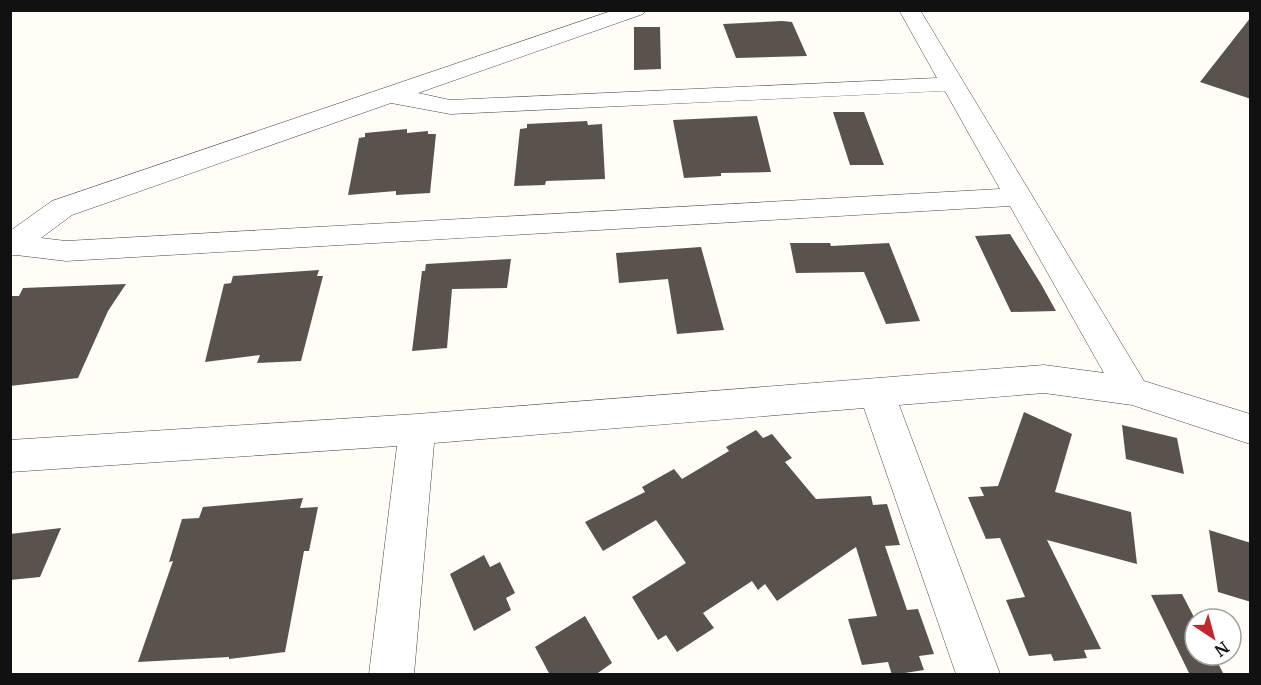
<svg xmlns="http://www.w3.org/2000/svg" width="1261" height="685" viewBox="0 0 1261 685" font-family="Merriweather,serif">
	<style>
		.building { fill: #5a524d }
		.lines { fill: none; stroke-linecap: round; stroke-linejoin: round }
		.minor-casing { stroke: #444; stroke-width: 1 }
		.minor { fill: #fff; fill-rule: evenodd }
	</style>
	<rect width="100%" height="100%" fill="#fffdf5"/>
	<path class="building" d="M 1251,17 L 1251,99 L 1200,82 Z
		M 782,21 L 792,22 L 807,56 L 736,58 L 723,24 Z
		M 634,27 L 660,27 L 661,69 L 634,70 Z
		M 833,112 L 864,112 L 884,165 L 850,165 Z
		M 757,116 L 771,172 L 721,173 L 721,176 L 684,178 L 673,120 Z
		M 587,121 L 588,125 L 602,124 L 605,179 L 546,181 L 545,185 L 514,186 L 520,129 L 527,128 L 527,124 Z
		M 407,129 L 407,133 L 428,131 L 428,134 L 436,134 L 430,193 L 396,195 L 396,191 L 348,195 L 359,138 L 365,137 L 365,133 Z
		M 1010,234 L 1041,284 L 1056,311 L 1011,312 L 975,236 Z
		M 790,243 L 830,243 L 831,246 L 889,243 L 920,321 L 886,324 L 864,272 L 796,273 Z
		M 701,247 L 724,330 L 677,334 L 668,279 L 619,283 L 616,253 Z
		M 511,259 L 507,288 L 452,289 L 447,348 L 412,351 L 422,271 L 425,271 L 426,264 Z
		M 319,270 L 317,276 L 323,276 L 301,361 L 257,363 L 260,355 L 205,362 L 224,284 L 231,283 L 233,276 Z
		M 126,284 L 108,311 L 78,378 L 10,386 L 10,296 L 19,296 L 23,288 Z
		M 1024,412 L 1072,434 L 1055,492 L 1131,512 L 1137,564 L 1047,540 L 1101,649 L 1084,650 L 1087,658 L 1054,661 L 1051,654 L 1029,656 L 1006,600 L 1025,597 L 1000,538 L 986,539 L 968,497 L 984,496 L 980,487 L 998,486 Z
		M 1122,425 L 1177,438 L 1184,474 L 1126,459 Z
		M 756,430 L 763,438 L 772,434 L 792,458 L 785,462 L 816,499 L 871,496 L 873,505 L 887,504 L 900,545 L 885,546 L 907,610 L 918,609 L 934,654 L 919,656 L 924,670 L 892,675 L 888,662 L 862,665 L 848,619 L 877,616 L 856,547 L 777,601 L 765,584 L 758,590 L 752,581 L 703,613 L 714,628 L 677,652 L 666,635 L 658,640 L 632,597 L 686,563 L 656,520 L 603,551 L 585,522 L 645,492 L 642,487 L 674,469 L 682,479 L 729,451 L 726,447 Z
		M 303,498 L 300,508 L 318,507 L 309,551 L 304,551 L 285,652 L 229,659 L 229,657 L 138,662 L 173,561 L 169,562 L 182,519 L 199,518 L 203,507 Z
		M 61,528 L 40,577 L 10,580 L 10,534 Z
		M 1209,530 L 1251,543 L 1251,602 L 1218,592 Z
		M 484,555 L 490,567 L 500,562 L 515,593 L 506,598 L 511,610 L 474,631 L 450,574 Z
		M 1182,594 L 1195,619 L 1195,655 L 1214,655 L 1224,675 L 1190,675 L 1151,595 Z
		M 585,616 L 612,663 L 595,675 L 550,675 L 535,647 Z"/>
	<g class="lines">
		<defs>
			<path id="minor" d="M 614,10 L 646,10 L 643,14 L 418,93 L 450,100 L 937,78 L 899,10 L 920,10 L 1144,381 L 1250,414 L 1250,444 L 1132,405 L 1044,393 L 899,405 L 1000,674 L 956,674 L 864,408 L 434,443 L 414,674 L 369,674 L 397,446 L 10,472 L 10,440 L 417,414 L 1044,365 L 1104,373 L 1010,206 L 66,261 L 16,255 L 10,256 L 10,231 L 52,201 ZM 945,91 L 1000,189 L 66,241 L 41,238 L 72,215 L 391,103 L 450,114 Z"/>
		</defs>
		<use href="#minor" class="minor-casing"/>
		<use href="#minor" class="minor"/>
	</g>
	<rect width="1261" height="685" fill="none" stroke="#111111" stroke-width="24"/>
	<g transform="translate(1213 637) rotate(144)"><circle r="28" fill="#ffffff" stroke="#a0a0a0" stroke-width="1.5"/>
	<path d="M0-4.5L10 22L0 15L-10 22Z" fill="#c4262e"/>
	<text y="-9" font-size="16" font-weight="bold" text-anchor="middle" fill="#111111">N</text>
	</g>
</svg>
